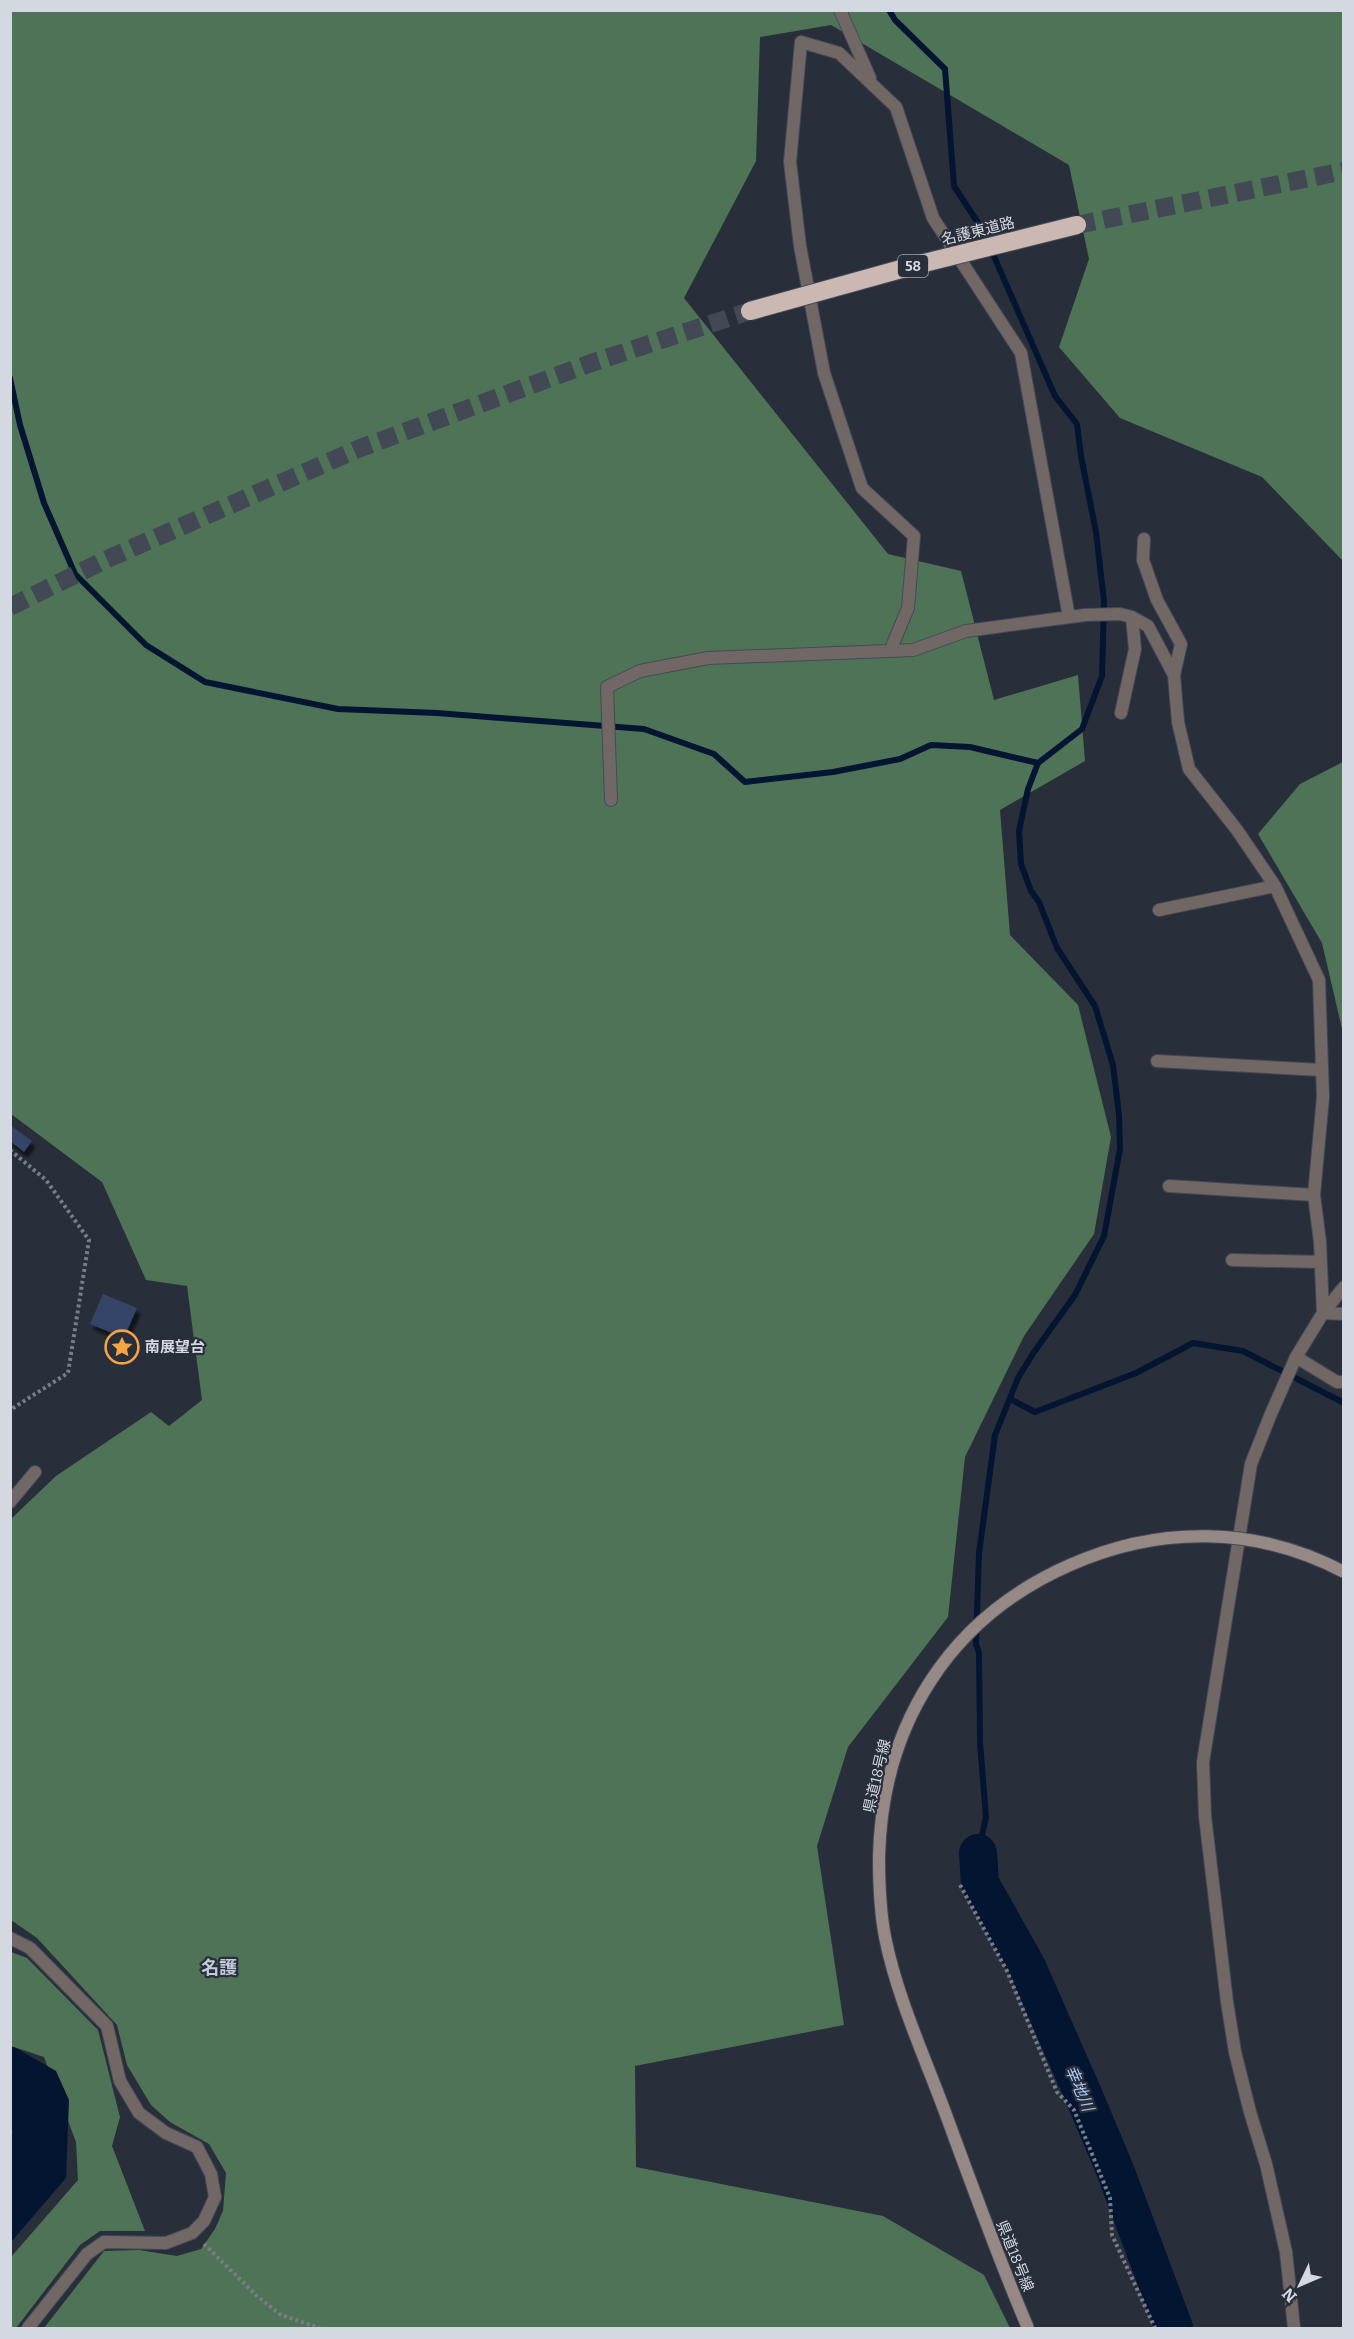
<svg xmlns="http://www.w3.org/2000/svg" width="1354" height="2339" viewBox="0 0 1354 2339" font-family="Bitter,'Noto Sans JP',serif">
	<style>
		.forest { fill: #4f7356 }
		.water { fill: #031531 }
		.lines { fill: none; stroke-linecap: round; stroke-linejoin: round }
		.stream { stroke: #031531; stroke-width: 6 }
		.river { stroke: #031531; stroke-width: 38 }
		.building { fill: #344567; filter: url(#shadow) }
		.highway-tunnel { stroke: #424854; stroke-width: 18; stroke-dasharray: 18 9; stroke-linecap: butt }
		.street-casing { stroke: #444a56; stroke-width: 14 }
		.path { stroke: #787e88; stroke-width: 4; stroke-dasharray: 3 3; stroke-linecap: butt }
		.street { stroke: #716866; stroke-width: 12 }
		.secondary-bridge-casing { stroke: #444a56; stroke-width: 14; stroke-linecap: butt }
		.highway-bridge-casing { stroke: #444a56; stroke-width: 20; stroke-linecap: butt }
		.secondary-bridge { stroke: #968985; stroke-width: 12 }
		.highway-bridge { stroke: #ccb8b3; stroke-width: 18 }
		.labels { text-anchor: middle; stroke-width: 4.5; stroke-linejoin: round; paint-order: stroke }
		.shield { fill: #282f3b; stroke: #a0a6af; stroke-width: 1.5 }
		.shield-label { font-size: 14px; font-weight: bold; fill: #d4d9e1 }
		.street-label { font-size: 15px; fill: #d4d9e1; stroke: #282f3b }
		.poi-label { font-size: 15px; font-weight: bold; fill: #d4d9e1; stroke: #282f3b; text-anchor: start }
		.water-label { font-size: 16px; font-style: italic; fill: #aac9f7; stroke: #282f3b }
		.quarter-label { font-size: 18px; font-weight: bold; fill: #c3cbdb; stroke: #282f3b }
	</style>
	<defs>
		<filter id="shadow"><feDropShadow dx="3.5" dy="6" stdDeviation="1.5" flood-color="#0009"/></filter>
	</defs>
	<rect width="100%" height="100%" fill="#282f3b"/>
	<path class="forest" d="M 11,11 L 1343,11 L 1343,561 L 1262,477 L 1120,418 L 1059,347 L 1089,259 L 1069,165 L 831,25 L 760,37 L 756,161 L 684,298 L 888,554 L 961,571 L 994,700 L 1078,675 L 1085,761 L 1000,810 L 1010,935 L 1078,1005 L 1111,1137 L 1094,1234 L 1024,1336 L 965,1457 L 948,1617 L 848,1747 L 817,1846 L 844,2025 L 635,2066 L 636,2167 L 883,2216 L 984,2275 L 1010,2328 L 44,2328 L 104,2251 L 139,2250 L 177,2256 L 201,2249 L 215,2229 L 223,2211 L 226,2173 L 209,2144 L 170,2122 L 151,2105 L 127,2065 L 117,2025 L 37,1938 L 11,1920 L 11,1519 L 56,1476 L 151,1412 L 169,1426 L 202,1400 L 187,1286 L 146,1280 L 102,1182 L 11,1114 Z
		M 1343,762 L 1343,1033 L 1322,943 L 1258,834 L 1300,784 Z
		M 11,1952 L 27,1958 L 98,2030 L 120,2117 L 112,2146 L 145,2231 L 100,2231 L 80,2245 L 16,2328 L 11,2328 L 11,2257 L 78,2180 L 76,2142 L 44,2057 L 11,2046 Z"/>
	<path class="water" d="M 11,2047 L 14,2047 L 56,2071 L 69,2100 L 66,2178 L 11,2242 L 10,2139 L 13,2131 L 10,2130 Z"/>
	<g class="lines">
		<path class="stream" d="M 889,10 L 895,20 L 945,69 L 954,186 L 982,229 L 1055,396 L 1077,424 L 1081,456 L 1096,532 L 1104,601 L 1102,676 L 1082,729 L 1038,763 L 1028,789 L 1019,831 L 1021,864 L 1031,891 L 1039,902 L 1057,948 L 1095,1006 L 1113,1065 L 1119,1115 L 1120,1149 L 1104,1236 L 1075,1295 L 1034,1352 L 1018,1378 L 995,1435 L 979,1553 L 976,1644 L 979,1653 L 980,1743 L 986,1817 L 978,1853
			M 10,378 L 20,425 L 44,503 L 75,574 L 146,645 L 205,682 L 338,709 L 437,713 L 644,729 L 714,754 L 745,782 L 833,772 L 900,759 L 931,745 L 970,747 L 1038,763
			M 1010,1399 L 1035,1412 L 1136,1373 L 1193,1343 L 1243,1351 L 1344,1403"/>
		<path class="river" d="M 978,1853 L 980,1883 L 1027,1967 L 1083,2094 L 1115,2170 L 1174,2328"/>
	</g>
	<path class="building" d="M 10,1125 L 32,1141 L 24,1152 L 10,1141 Z
		M 103,1294 L 137,1308 L 124,1338 L 90,1324 Z"/>
	<g class="lines">
		<path class="highway-tunnel" d="M 1077,225 L 1344,171
			M 10,607 L 105,560 L 358,449 L 594,362 L 750,311"/>
		<defs>
			<path id="street" d="M 840,10 L 870,78
				M 1144,539 L 1143,560 L 1157,600 L 1181,644 L 1174,675
				M 890,651 L 908,608 L 914,536 L 862,488 L 824,373 L 800,246 L 790,162 L 801,42 L 839,53 L 896,107 L 933,218 L 1021,353 L 1069,617
				M 1121,713 L 1135,649 L 1132,617
				M 611,800 L 607,687 L 640,671 L 708,658 L 913,650 L 966,631 L 1085,615 L 1120,614 L 1132,617 L 1148,626 L 1174,675 L 1178,722 L 1189,769 L 1237,830 L 1275,886 L 1319,980 L 1323,1097 L 1314,1195 L 1320,1242 L 1323,1313 L 1296,1357 L 1270,1416 L 1251,1464 L 1203,1762 L 1205,1816 L 1227,2002 L 1235,2052 L 1250,2112 L 1266,2164 L 1286,2252 L 1294,2328
				M 1159,910 L 1275,886
				M 1157,1061 L 1322,1070
				M 1169,1186 L 1314,1195
				M 1232,1260 L 1321,1262
				M 1323,1313 L 1344,1287
				M 1323,1313 L 1344,1314
				M 1296,1357 L 1337,1382 L 1344,1382
				M 10,1502 L 35,1472
				M 10,1938 L 30,1948 L 107,2026 L 120,2081 L 139,2113 L 166,2133 L 197,2147 L 211,2174 L 215,2197 L 204,2221 L 192,2233 L 166,2243 L 104,2242 L 87,2254 L 28,2328"/>
		</defs>
		<use href="#street" class="street-casing"/>
		<path class="path" d="M 10,1150 L 46,1180 L 89,1240 L 68,1373 L 10,1410
			M 960,1885 L 1007,1971 L 1057,2092 L 1074,2110 L 1110,2198 L 1112,2235 L 1155,2328
			M 204,2244 L 257,2296 L 281,2315 L 320,2328"/>
		<use href="#street" class="street"/>
		<defs>
			<path id="secondary-bridge" d="M 1028,2328 C 998,2258 972,2185 945,2112 C 924,2055 897,1997 885,1937 C 880,1911 879,1883 879,1857 C 882,1725 949,1618 1070,1565 C 1160,1525 1257,1526 1344,1572"/>
			<path id="highway-bridge" d="M 750,311 L 912,266 L 1077,225"/>
		</defs>
		<use href="#secondary-bridge" class="secondary-bridge-casing"/>
		<use href="#highway-bridge" class="highway-bridge-casing"/>
		<use href="#secondary-bridge" class="secondary-bridge"/>
		<use href="#highway-bridge" class="highway-bridge"/>
	</g>
	<defs>
		<symbol id="sight-ring" viewBox="-11 -11 22 22"><circle r="9.5" fill="#282f3b" stroke="#f2a542" stroke-width="1.5"/><path d="M0-6L1.8-2.2L6-1.7L2.9 1.2L3.7 5.4L0 3.3L-3.7 5.4L-2.9 1.2L-6-1.7L-1.8-2.2Z" fill="#f2a542"/></symbol>
	</defs>
	<g fill-rule="evenodd">
		<use href="#sight-ring" x="103" y="1328" width="38" height="38"/>
	</g>
	<g class="labels">
		<rect class="shield" x="898" y="255" width="30" height="22" rx="4.5"/>
		<g class="shield-label">
			<text x="913" y="271">58</text>
		</g>
		<g class="street-label">
			<text transform="translate(978 231) rotate(-14)" y="5">名護東道路</text>
			<text transform="translate(877 1776) rotate(-77)" y="5">県道18号線</text>
			<text transform="translate(1015 2256) rotate(68)" y="5">県道18号線</text>
		</g>
		<g class="poi-label">
			<text x="145" y="1352">南展望台</text>
		</g>
		<g class="water-label">
			<text transform="translate(1080 2088) rotate(67)" y="6">幸地川</text>
		</g>
		<g class="quarter-label">
			<text x="219" y="1974">名護</text>
		</g>
	</g>
	<rect width="1354" height="2339" fill="none" stroke="#d4d9e1" stroke-width="24"/>
	<g transform="translate(1300 2285) rotate(226)" stroke="#282f3b" stroke-width="4.5" paint-order="stroke">
	<path d="M0-4.5L10 22L0 15L-10 22Z" fill="#d4d9e1"/>
	<text y="-9" font-size="16" font-weight="bold" text-anchor="middle" fill="#d4d9e1">N</text>
	</g>
</svg>
